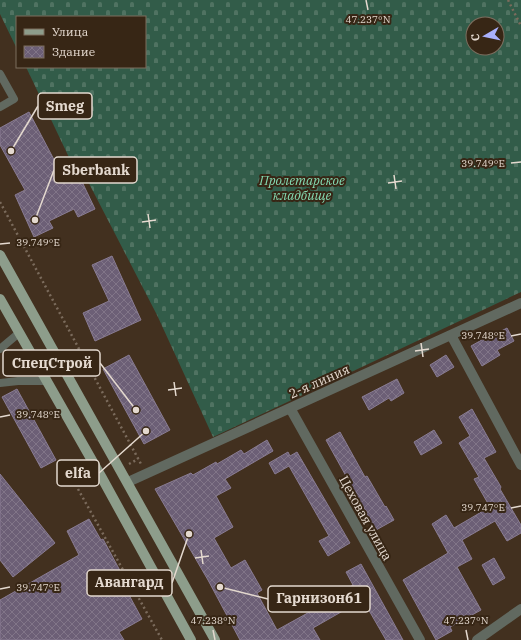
<svg xmlns="http://www.w3.org/2000/svg" width="521" height="640" viewBox="0 0 521 640" font-family="'IBM Plex Serif',serif">
	<style>
		.cemetery { fill: url(#cemetery-stones); fill-rule: evenodd }
		.building { fill: url(#building-cross-hatch); stroke: #897c93 }
		.lines { fill: none; stroke-linecap: round; stroke-linejoin: round }
		.path { stroke: #7b6b5c; stroke-width: 2.5; stroke-dasharray: 2 3; stroke-linecap: butt }
		.service { stroke: #616960; stroke-width: 8 }
		.minor { stroke: #616960; stroke-width: 10 }
		.primary { stroke: #8d9d8b; stroke-width: 10 }
		.ticks { fill: none; stroke: #e4d9cf; stroke-width: 1.5 }
		.labels { text-anchor: middle; stroke-width: 4; stroke-linejoin: round; paint-order: stroke }
		.park-label { font-size: 13px; font-style: italic; fill: #84dab2; stroke: #372615 }
		.street-label { font-size: 13px; fill: #e4d9cf; stroke: #372615 }
		.ticks-label { font-size: 10px; text-anchor: middle; fill: #e4d9cf; stroke: #372615; stroke-width: 4; stroke-linejoin: round; paint-order: stroke }
		.leader { fill: none; stroke: #e4d9cf; stroke-width: 1.5 }
		.callout-dot { fill: #e4d9cf; stroke: #372615; stroke-width: 1.5 }
		.callout { fill: #372615; stroke: #e4d9cf; stroke-width: 1.5 }
		.callout-label { font-size: 14px; text-anchor: middle; font-weight: bold; fill: #e4d9cf }
	</style>
	<defs>
		<pattern id="cemetery-stones" width="16" height="16" patternUnits="userSpaceOnUse"><rect width="16" height="16" fill="#325c49"/><path d="M2 7V4a2 2 0 0 1 4 0v3zM10 15v-3a2 2 0 0 1 4 0v3z" fill="#507362"/></pattern>
		<pattern id="building-cross-hatch" width="8" height="8" patternUnits="userSpaceOnUse"><rect width="8" height="8" fill="#6c5f76"/><path d="M0 0l8 8M0 8l8-8" fill="none" stroke="#817588"/></pattern>
	</defs>
	<rect width="100%" height="100%" fill="#42301f"/>
	<path class="cemetery" d="M 0,0 L 521,0 L 521,292 L 213,437 L 157,315 L 80,166 L 75,170 L 26,67 L 145,67 L 145,17 L 17,17 L 17,49 L 0,14 ZM 473,24 L 497,24 L 497,48 L 473,48 Z"/>
	<path class="building" d="M 29,112 L 61,173 L 75,167 L 95,209 L 78,217 L 74,209 L 49,221 L 53,228 L 34,237 L 15,195 L 25,190 L 0,145 L 0,128 Z
		M 112,256 L 141,320 L 95,341 L 83,313 L 109,301 L 92,265 Z
		M 507,328 L 514,341 L 497,350 L 500,355 L 482,366 L 471,346 L 489,336 L 490,337 Z
		M 129,355 L 170,430 L 144,444 L 103,369 Z
		M 446,355 L 454,367 L 437,377 L 430,365 Z
		M 397,379 L 404,393 L 391,401 L 389,398 L 369,410 L 362,397 Z
		M 17,389 L 56,460 L 41,468 L 2,397 Z
		M 472,409 L 496,452 L 484,458 L 501,487 L 500,489 L 521,525 L 521,533 L 507,541 L 495,521 L 462,540 L 472,559 L 457,567 L 481,610 L 450,627 L 452,631 L 436,640 L 403,580 L 448,553 L 432,524 L 446,515 L 454,528 L 490,507 L 474,479 L 479,477 L 459,443 L 470,436 L 459,417 Z
		M 434,430 L 442,443 L 421,455 L 414,442 Z
		M 340,432 L 365,477 L 367,476 L 385,507 L 386,506 L 394,520 L 376,530 L 326,440 Z
		M 267,440 L 273,451 L 225,479 L 231,488 L 216,496 L 233,527 L 214,538 L 231,568 L 245,560 L 262,590 L 257,593 L 277,630 L 324,604 L 323,603 L 353,585 L 346,572 L 361,564 L 403,640 L 386,640 L 363,600 L 362,600 L 313,628 L 320,640 L 240,640 L 208,580 L 155,489 L 191,473 L 193,475 L 216,462 L 217,464 L 241,450 L 244,454 Z
		M 288,452 L 290,456 L 297,452 L 350,543 L 328,556 L 319,541 L 329,536 L 289,466 L 275,474 L 269,463 Z
		M 0,474 L 55,543 L 13,577 L 0,560 Z
		M 89,519 L 101,540 L 103,539 L 132,593 L 129,595 L 142,619 L 119,632 L 124,640 L 0,640 L 0,600 L 79,555 L 67,531 Z
		M 494,558 L 505,578 L 493,585 L 482,565 Z"/>
	<g class="lines">
		<path class="path" d="M 508,0 L 521,26
			M 0,202 L 141,464
			M 129,464 L 138,459
			M 78,489 L 162,640"/>
		<path class="service" d="M 0,74 L 14,99 L 0,107
			M 0,349 L 19,333
			M 0,383 L 18,381 L 46,381"/>
		<path class="minor" d="M 451,335 L 521,465
			M 290,408 L 420,640
			M 128,482 L 521,303
			M 477,640 L 521,609"/>
		<path class="primary" d="M 0,255 L 215,640
			M 0,299 L 102,478 L 191,640"/>
	</g>
	<path class="ticks" d="M 366,0 L 368,10M 511,163 L 521,162M 394,175 L 396,189M 388,183 L 402,181M 148,214 L 150,228M 142,222 L 156,220M 0,244 L 10,243M 511,336 L 521,334M 421,343 L 423,357M 415,351 L 429,349M 174,382 L 176,396M 168,390 L 182,388M 0,417 L 10,415M 511,508 L 521,506M 201,550 L 203,564M 195,558 L 209,556M 0,589 L 10,587M 213,630 L 215,640M 466,630 L 468,640"/>
	<g class="labels">
		<g class="park-label">
			<text x="302" y="185">Пролетарское<tspan x="302" dy="15">кладбище</tspan></text>
		</g>
		<g class="street-label">
			<text transform="translate(319 381) rotate(-24)" y="5">2-я линия</text>
			<text transform="translate(366 518) rotate(61)" y="5">Цеховая улица</text>
		</g>
	</g>
	<g class="ticks-label">
		<text x="368" y="23">47.237°N</text>
		<text x="483" y="167">39.749°E</text>
		<text x="38" y="246">39.749°E</text>
		<text x="483" y="339">39.748°E</text>
		<text x="38" y="418">39.748°E</text>
		<text x="483" y="511">39.747°E</text>
		<text x="38" y="591">39.747°E</text>
		<text x="213" y="624">47.238°N</text>
		<text x="466" y="624">47.237°N</text>
	</g>
	<path class="leader" d="M11 151L38 106M35 220L54 170M136 410L100 363M146 431L99 473M189 534L172 583M220 587L268 599"/>
	<g class="callout-dot">
		<circle cx="11" cy="151" r="4"/>
		<circle cx="35" cy="220" r="4"/>
		<circle cx="136" cy="410" r="4"/>
		<circle cx="146" cy="431" r="4"/>
		<circle cx="189" cy="534" r="4"/>
		<circle cx="220" cy="587" r="4"/>
	</g>
	<g class="callout">
		<rect x="38" y="93" width="54" height="26" rx="4"/>
		<rect x="54" y="157" width="83" height="26" rx="4"/>
		<rect x="3" y="350" width="97" height="26" rx="4"/>
		<rect x="57" y="460" width="42" height="26" rx="4"/>
		<rect x="87" y="570" width="85" height="26" rx="4"/>
		<rect x="268" y="586" width="102" height="26" rx="4"/>
	</g>
	<g class="callout-label">
		<text x="65" y="111">Smeg</text>
		<text x="96" y="175">Sberbank</text>
		<text x="52" y="368">СпецСтрой</text>
		<text x="78" y="478">elfa</text>
		<text x="129" y="587">Авангард</text>
		<text x="319" y="603">Гарнизон61</text>
	</g>
	<rect x="16" y="16" width="130" height="52" fill="#372615" stroke="#7c6e5f"/>
	<rect x="24" y="29" width="20" height="6" fill="#8d9d8b" stroke="#7c6e5f"/>
	<text x="52" y="36" font-size="12" fill="#e4d9cf">Улица</text>
	<rect x="24" y="46" width="20" height="12" fill="url(#building-cross-hatch)" stroke="#7c6e5f"/>
	<text x="52" y="56" font-size="12" fill="#e4d9cf">Здание</text>
	<g transform="translate(485 36) rotate(261)"><circle r="19" fill="#372615" stroke="#7c6e5f"/>
	<path d="M0-3L7 15L0 10L-7 15Z" fill="#a9b0fc"/>
	<text y="-6" font-size="11" font-weight="bold" text-anchor="middle" fill="#e4d9cf">С</text>
	</g>
</svg>
